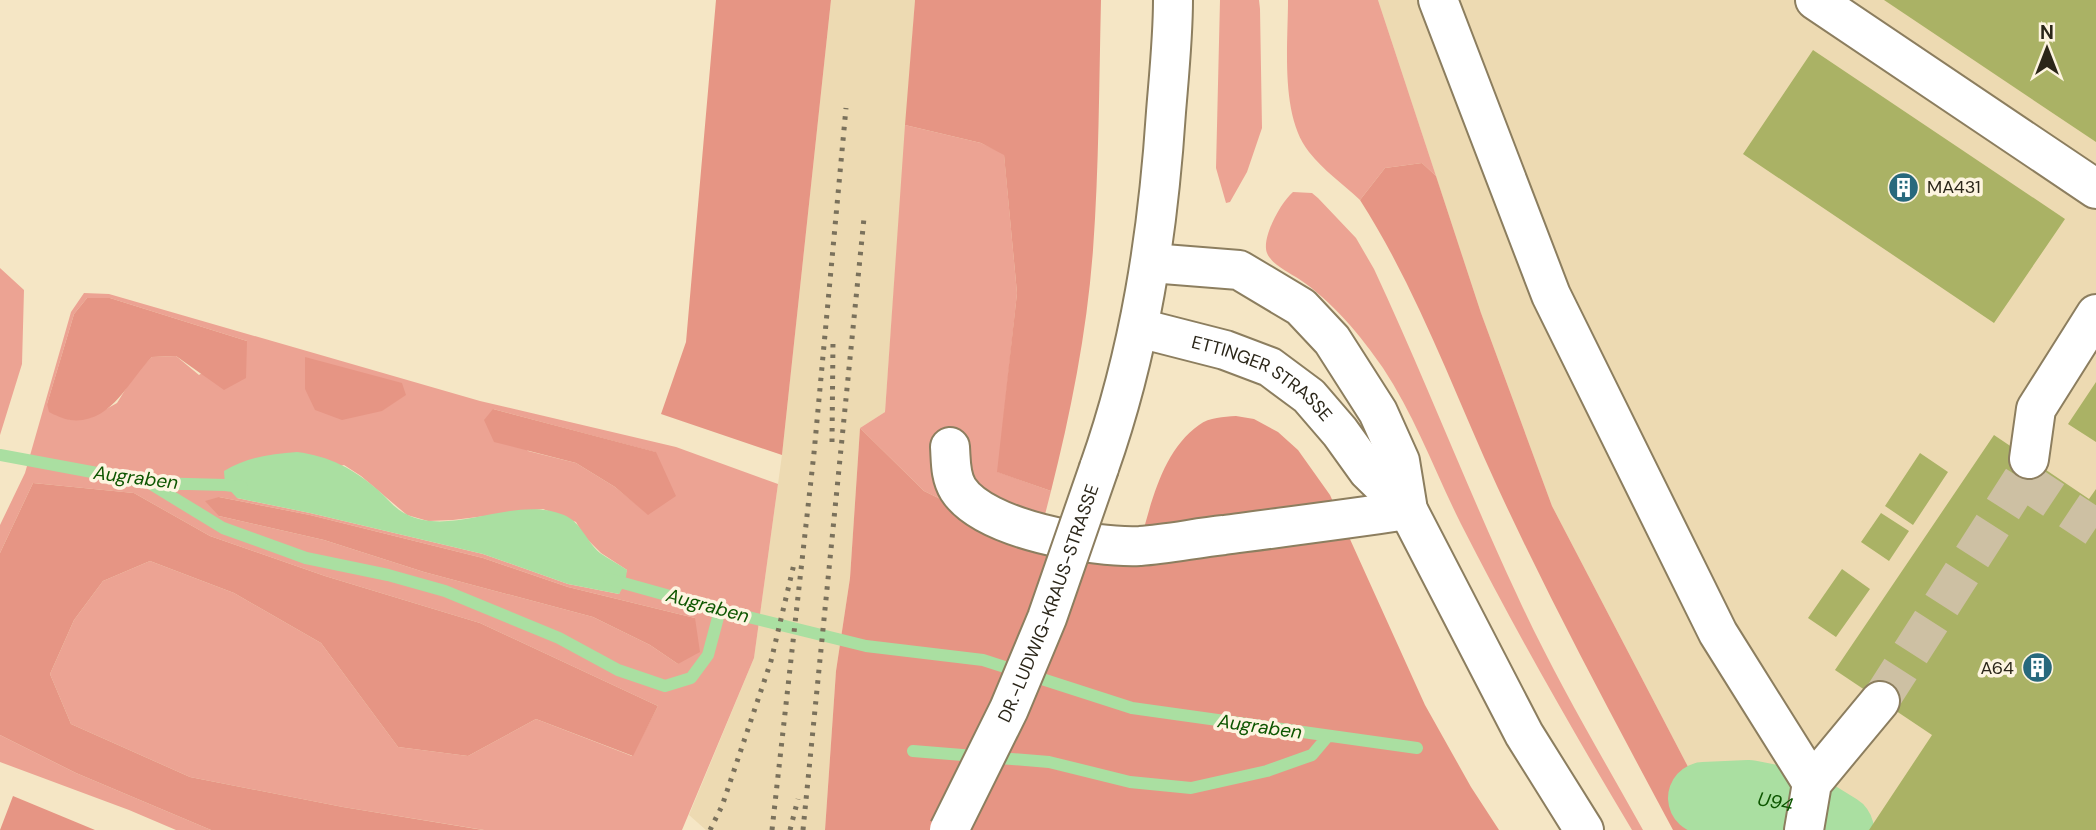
<svg xmlns="http://www.w3.org/2000/svg" width="2096" height="830" viewBox="0 0 2096 830" font-family="'DM Sans',sans-serif">
	<style>
		.built { fill: #eddab2 }
		.green { fill: #eca393; fill-rule: evenodd }
		.forest { fill: #e69584 }
		.water { fill: #aadfa1 }
		.lines { fill: none; stroke-linecap: round; stroke-linejoin: round }
		.stream { stroke: #aadfa1; stroke-width: 12 }
		.river { stroke: #aadfa1; stroke-width: 72 }
		.building { fill: #aab265 }
		.minor-tunnel { stroke: #cdc0a3; stroke-width: 38; stroke-dasharray: 38 19; stroke-linecap: butt }
		.minor-casing { stroke: #8c7e5f; stroke-width: 42 }
		.major-casing { stroke: #8c7e5f; stroke-width: 42 }
		.minor { stroke: #fff; stroke-width: 38 }
		.major { stroke: #fff; stroke-width: 38 }
		.rail { stroke: #7a715c; stroke-width: 5; stroke-dasharray: 3.5 7; stroke-linecap: butt }
		.major-bridge-casing { stroke: #8c7e5f; stroke-width: 42; stroke-linecap: butt }
		.major-bridge { stroke: #fff; stroke-width: 38 }
		.labels { text-anchor: middle; stroke-width: 7; stroke-linejoin: round; paint-order: stroke }
		.poi-label { font-size: 18px; fill: #2b2619; stroke: #fdf4e0; text-anchor: start }
		.street-label { font-size: 18px; fill: #2b2619; stroke: #fdf4e0 }
		.water-label { font-size: 19px; font-style: italic; fill: #0d5600; stroke: #fdf4e0 }
	</style>
	<rect width="100%" height="100%" fill="#f5e6c5"/>
	<path class="built" d="M 831,0 L 915,0 L 885,412 L 860,428 L 850,578 L 836,671 L 825,830 L 706,830 L 689,815 L 754,658 L 782,455 Z
		M 1378,0 L 2096,0 L 2096,830 L 1721,830 L 1552,506 L 1481,313 Z"/>
	<path class="green" d="M 1220,0 L 1259,0 L 1260,9 L 1262,128 L 1247,172 L 1230,202 L 1226,203 L 1216,168 Z
		M 1288,0 L 1378,0 L 1436,176 L 1422,163 L 1385,168 L 1360,200 C 1343,184 1323,170 1309,152 C 1280,116 1288,45 1288,0 Z
		M 905,125 L 981,143 L 1004,154 L 1017,293 L 998,472 L 1051,491 L 1037,546 L 924,491 L 860,428 L 885,412 Z
		M 1293,192 L 1312,193 L 1318,198 L 1356,238 L 1374,269 C 1424,376 1467,488 1517,595 C 1554,676 1600,753 1643,830 L 1632,830 C 1572,730 1514,628 1461,524 C 1435,472 1415,416 1383,368 C 1361,336 1332,301 1299,279 C 1290,273 1271,264 1267,253 C 1261,238 1281,202 1293,192 Z
		M 0,268 L 24,290 L 22,364 L 0,435 Z
		M 84,293 L 109,294 L 480,401 L 676,447 L 778,484 L 754,658 L 682,830 L 484,830 L 343,807 L 190,777 L 71,724 L 50,674 L 74,620 L 103,581 L 150,561 L 234,593 L 321,643 L 398,747 L 468,756 L 536,719 L 632,756 L 658,706 L 480,623 L 325,576 L 210,536 L 134,493 L 33,483 L 0,553 L 0,525 L 25,473 L 71,312 ZM 87,298 L 110,298 L 247,341 L 199,375 L 176,356 L 152,357 L 135,374 L 117,403 L 92,417 L 70,420 L 47,404 L 74,314 ZM 493,409 L 655,452 L 648,514 L 615,487 L 576,463 L 528,451 ZM 344,465 L 361,476 L 407,515 L 428,521 L 453,520 L 543,509 L 576,522 L 584,536 L 601,553 L 627,570 L 619,594 L 568,584 L 483,554 L 310,513 L 237,498 ZM 219,497 L 310,515 L 483,558 L 568,587 L 695,618 L 678,664 L 650,645 L 593,617 L 424,572 L 324,540 L 219,516 Z
		M 0,735 L 76,773 L 211,830 L 176,830 L 129,810 L 0,762 Z"/>
	<path class="forest" d="M 716,0 L 831,0 L 782,455 L 661,414 L 686,342 Z
		M 915,0 L 1101,0 C 1099,83 1099,167 1093,250 C 1087,331 1071,412 1051,491 L 997,472 L 1017,293 L 1004,155 L 981,143 L 905,125 Z
		M 1422,163 L 1436,176 L 1481,313 L 1552,506 L 1721,830 L 1673,830 C 1612,716 1551,603 1497,486 C 1453,390 1417,289 1360,200 L 1385,168 Z
		M 87,298 L 110,298 L 247,341 L 246,378 L 224,390 L 176,356 L 152,357 C 128,381 111,425 70,420 C 63,419 55,415 49,412 L 47,404 L 74,314 Z
		M 305,357 L 402,383 L 406,395 L 382,411 L 342,420 L 315,410 L 305,389 Z
		M 493,409 L 656,452 L 676,496 L 648,515 L 615,487 L 576,463 L 494,442 L 484,420 Z
		M 1236,416 L 1254,419 L 1278,432 L 1298,450 L 1330,495 L 1425,705 L 1471,787 L 1499,830 L 825,830 L 836,671 L 850,578 L 860,428 L 924,491 L 1037,546 L 1135,560 C 1149,515 1158,454 1199,425 C 1210,417 1223,417 1236,416 Z
		M 33,483 L 134,493 L 210,536 L 325,576 L 480,623 L 658,706 L 633,756 L 536,719 L 468,756 L 398,747 L 321,643 L 234,593 L 150,561 L 103,581 L 74,620 L 50,674 L 71,724 L 190,777 L 343,807 L 483,830 L 211,830 L 76,773 L 0,735 L 0,553 Z
		M 219,497 L 310,515 L 483,558 L 568,587 L 695,618 L 700,652 L 678,664 L 650,645 L 593,617 L 424,572 L 324,540 L 219,516 L 205,501 Z
		M 13,796 L 95,830 L 0,830 Z"/>
	<path class="water" d="M 297,452 C 329,456 354,469 378,490 C 387,498 395,509 406,514 C 452,538 516,494 564,515 C 581,522 586,541 600,553 C 608,559 619,564 627,570 L 625,584 L 619,594 L 568,584 L 483,554 L 310,513 L 237,498 L 225,485 L 224,471 C 248,457 270,454 297,452 Z"/>
	<g class="lines">
		<path class="stream" d="M 0,455 L 151,483 L 225,485 L 242,487
			M 151,484 L 223,528 L 306,558 L 388,575 L 445,591 L 559,638 L 618,670 L 665,686 L 691,678 L 708,655 L 720,610
			M 609,579 L 720,610 L 866,646 L 983,660 L 1132,708 L 1417,748
			M 913,751 L 1049,762 L 1130,782 L 1191,788 L 1267,771 L 1312,755 L 1328,736
			M 1704,798 L 1749,796"/>
		<path class="river" id="s1" d="M 1704,798 L 1749,796 L 1799,806 L 1838,830"/>
	</g>
	<path class="building" d="M 1884,0 L 2096,0 L 2096,142 Z
		M 1813,50 L 2065,219 L 1994,323 L 1743,154 Z
		M 2096,382 L 2096,442 L 2068,424 Z
		M 1994,435 L 2089,499 L 2096,489 L 2096,830 L 1869,830 L 1932,735 L 1835,670 Z
		M 1920,453 L 1948,472 L 1913,525 L 1885,506 Z
		M 1881,513 L 1909,531 L 1889,561 L 1861,542 Z
		M 1842,569 L 1870,589 L 1836,637 L 1808,618 Z"/>
	<g class="lines">
		<path class="minor-tunnel" d="M 2022,479 L 2096,528
			M 1880,701 L 2022,479 L 2029,459"/>
		<defs>
			<path id="minor" d="M 1438,0 L 1551,295 L 1718,633 L 1812,783
				M 1815,0 L 2096,189
				M 950,447 C 951,461 950,476 958,489 C 984,530 1094,548 1140,546 C 1168,544 1196,538 1224,535 C 1285,527 1347,519 1408,510
				M 2029,459 L 2036,409 L 2096,314
				M 1804,830 L 1812,783 L 1880,701"/>
			<g id="major">
				<path d="M 1151,263 L 1239,270 L 1301,307 L 1332,340 L 1378,412 L 1400,461 L 1408,510 L 1524,734 L 1584,830"/>
				<path id="s2" d="M 1139,328 L 1225,350 L 1270,367 L 1309,396 L 1340,432 L 1368,471 L 1408,510"/>
				<path d="M 1099,468 C 1140,352 1158,234 1166,112 C 1169,75 1173,37 1173,0"/>
			</g>
		</defs>
		<use href="#minor" class="minor-casing"/>
		<use href="#major" class="major-casing"/>
		<use href="#minor" class="minor"/>
		<use href="#major" class="major"/>
		<path class="rail" d="M 832,442 L 833,341
			M 710,830 L 722,806 L 771,661 L 794,564
			M 772,830 L 814,453 L 846,108
			M 790,830 L 798,799
			M 803,830 L 864,218"/>
		<defs>
			<g id="major-bridge">
				<path id="s3" d="M 949,830 L 1009,709 L 1047,618 L 1099,468"/>
			</g>
		</defs>
		<use href="#major-bridge" class="major-bridge-casing"/>
		<use href="#major-bridge" class="major-bridge"/>
	</g>
	<defs>
		<symbol id="building-disc" viewBox="-11 -11 22 22"><circle r="9.5" fill="#28697d" stroke="#fdf4e0"/><path d="M-4-6H4V6H1V3H-1V6H-4ZM-2.5-4.3h1.7v1.8h-1.7ZM.8-4.3h1.7v1.8H.8ZM-2.5-1h1.7V.8h-1.7ZM.8-1h1.7V.8H.8Z" fill="#fff"/></symbol>
	</defs>
	<g fill-rule="evenodd">
		<use href="#building-disc" x="1886" y="170" width="35" height="35"/>
		<use href="#building-disc" x="2020" y="650" width="35" height="35"/>
	</g>
	<g class="labels">
		<g class="poi-label">
			<text x="1927" y="193">MA431</text>
			<text x="2014" y="674" text-anchor="end">A64</text>
		</g>
		<g class="street-label">
			<text dy="6" stroke="none"><textPath href="#s2" startOffset="135">ETTINGER STRASSE</textPath></text>
			<text dy="6" stroke="none"><textPath href="#s3" startOffset="248">DR.-LUDWIG-KRAUS-STRASSE</textPath></text>
		</g>
		<g class="water-label">
			<text transform="translate(136 477) rotate(7)" y="7">Augraben</text>
			<text transform="translate(708 605) rotate(15)" y="7">Augraben</text>
			<text transform="translate(1260 726) rotate(8)" y="7">Augraben</text>
			<text dy="7" stroke="none"><textPath href="#s1" startOffset="72">U94</textPath></text>
		</g>
	</g>
	<g transform="translate(2047 49)" stroke="#fdf4e0" stroke-width="5" paint-order="stroke">
	<path d="M0-5L12 26L0 18L-12 26Z" fill="#2b2619"/>
	<text y="-10" font-size="19" font-weight="bold" text-anchor="middle" fill="#2b2619">N</text>
	</g>
</svg>
